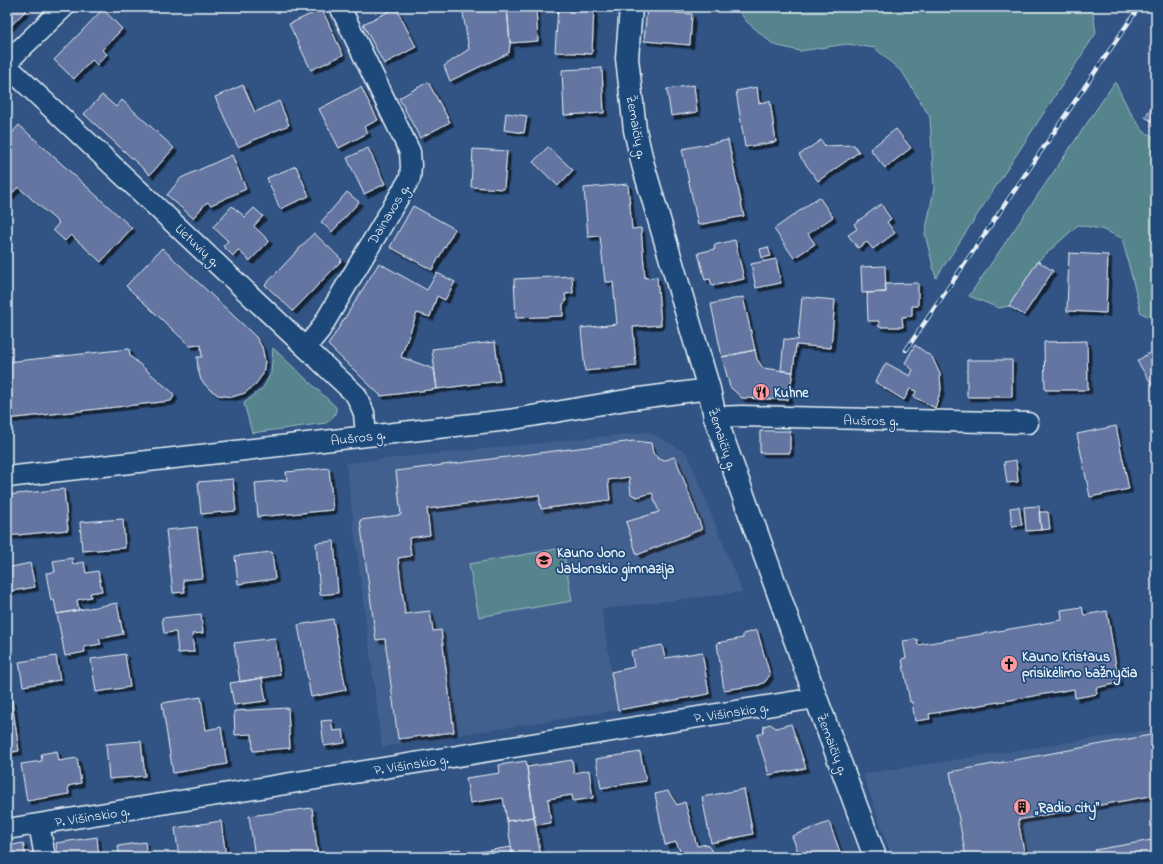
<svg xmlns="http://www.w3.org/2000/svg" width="1163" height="864" viewBox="0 0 1163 864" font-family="'Indie Flower',sans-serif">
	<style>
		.built { fill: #43618e }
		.green { fill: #55848d; stroke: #9ebac2 }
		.building { fill: #6374a0; stroke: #e8f1f8; filter: url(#shadow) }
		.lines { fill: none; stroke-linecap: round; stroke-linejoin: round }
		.minor-casing { stroke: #e8f1f8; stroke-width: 23 }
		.tertiary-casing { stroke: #e8f1f8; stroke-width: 25 }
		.minor { stroke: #1f4a7a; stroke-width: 20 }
		.tertiary { stroke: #1f4a7a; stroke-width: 22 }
		.rail-casing { stroke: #e8f1f8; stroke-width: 4.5 }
		.rail { stroke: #1f4a7a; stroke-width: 3; stroke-dasharray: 9; stroke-linecap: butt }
		.labels { text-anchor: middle; stroke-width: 3.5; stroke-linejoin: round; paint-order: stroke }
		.street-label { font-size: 14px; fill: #e8f1f8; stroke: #1f4a7a }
		.poi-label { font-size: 14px; font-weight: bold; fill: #e8f1f8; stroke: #1f4a7a; text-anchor: start }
	</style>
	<defs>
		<filter id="shadow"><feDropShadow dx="3.5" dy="3.5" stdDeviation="0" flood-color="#0009"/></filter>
	</defs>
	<rect width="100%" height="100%" fill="#315484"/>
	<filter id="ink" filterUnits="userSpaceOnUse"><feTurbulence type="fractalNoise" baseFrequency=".025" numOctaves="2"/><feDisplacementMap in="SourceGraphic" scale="8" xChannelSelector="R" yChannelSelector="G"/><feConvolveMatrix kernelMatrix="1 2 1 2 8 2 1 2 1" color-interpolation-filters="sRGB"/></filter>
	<g filter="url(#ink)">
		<path class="built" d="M 649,432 L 687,453 L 742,592 L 601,609 L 618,710 L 382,747 L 346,463 Z
			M 1156,729 L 1156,857 L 892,857 L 863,774 Z"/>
		<path class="green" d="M 736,7 L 1092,7 L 1096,33 L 936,278 L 925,234 L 934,189 L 930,117 L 903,73 L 875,48 L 847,44 L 800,51 L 774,45 L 746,21 Z
			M 1115,82 L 1129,110 L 1143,131 L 1156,138 L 1156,320 L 1141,313 L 1122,238 L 1101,229 L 1078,225 L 1038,261 L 1009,306 L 999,308 L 969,296 Z
			M 273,348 L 336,407 C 337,414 332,419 326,423 L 252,433 L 244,403 L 263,388 L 271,373 Z
			M 563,548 L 572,601 L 479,617 L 469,564 Z"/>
		<path class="building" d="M 7,7 L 29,7 L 7,30 Z
			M 462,7 L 507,7 L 510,43 L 509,53 L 450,81 L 444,66 L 469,49 Z
			M 507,7 L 536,7 L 538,41 L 510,43 Z
			M 558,7 L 594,7 L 592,54 L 555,52 Z
			M 647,7 L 676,7 L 676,13 L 692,14 L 690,45 L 644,41 Z
			M 396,8 L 416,47 L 384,64 L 363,24 Z
			M 103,9 L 122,29 L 102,50 L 107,54 L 97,65 L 92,60 L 74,79 L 54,60 Z
			M 322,9 L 343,55 L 311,70 L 289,24 Z
			M 602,68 L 604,113 L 564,115 L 562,70 Z
			M 428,82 L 450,122 L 420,138 L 399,98 Z
			M 243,85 L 255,112 L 279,101 L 289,125 L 238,147 L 215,97 Z
			M 694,85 L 697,112 L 671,116 L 667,89 Z
			M 361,87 L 378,120 L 364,127 L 368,133 L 339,148 L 319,109 Z
			M 757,87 L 759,103 L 770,101 L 776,142 L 745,147 L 736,91 Z
			M 102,95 L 116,107 L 122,100 L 174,148 L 150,175 L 84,114 Z
			M 1156,100 L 1156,124 L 1145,117 Z
			M 506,113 L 527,116 L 524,133 L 504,130 Z
			M 19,125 L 132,228 L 101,262 L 71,235 L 65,241 L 53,230 L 59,223 L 18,187 L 7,199 L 7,139 Z
			M 896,129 L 911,148 L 885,168 L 870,149 Z
			M 728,140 L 744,216 L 698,225 L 682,149 Z
			M 821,140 L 825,146 L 854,145 L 859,152 L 818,181 L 799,155 Z
			M 548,147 L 573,170 L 558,186 L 533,162 Z
			M 368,148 L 385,184 L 364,194 L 347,158 Z
			M 473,149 L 507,151 L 504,189 L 471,187 Z
			M 232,155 L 246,189 L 211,205 L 207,202 L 193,218 L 167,195 L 181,178 Z
			M 296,166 L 309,196 L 280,209 L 267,178 Z
			M 628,184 L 632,229 L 641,228 L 645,278 L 657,277 L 661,325 L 633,327 L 636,366 L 585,371 L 581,328 L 617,324 L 613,282 L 605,282 L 600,236 L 588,237 L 584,188 Z
			M 347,192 L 359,202 L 332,232 L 321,222 Z
			M 819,197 L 833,217 L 808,234 L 815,244 L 794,258 L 774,229 Z
			M 881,204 L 891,219 L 887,222 L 895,233 L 873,249 L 867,242 L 858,248 L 848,235 L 857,229 L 854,224 Z
			M 232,206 L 245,217 L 254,208 L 263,216 L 254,226 L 269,241 L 250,261 L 238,250 L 233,256 L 223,246 L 228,241 L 213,227 Z
			M 413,206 L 455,229 L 432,270 L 390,247 Z
			M 314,233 L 342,260 L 293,311 L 265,285 Z
			M 735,240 L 744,279 L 712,286 L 710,279 L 705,280 L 698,253 L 715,249 L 714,245 Z
			M 768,247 L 771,256 L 762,258 L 760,249 Z
			M 162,248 L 256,337 L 262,347 L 265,361 L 263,374 L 255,385 L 245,393 L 232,397 L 218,395 L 209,389 L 201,380 L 198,369 L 197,357 L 202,357 L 201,345 L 190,346 L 126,286 Z
			M 1069,253 L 1108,255 L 1106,313 L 1067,311 Z
			M 776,259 L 781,283 L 756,288 L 751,264 Z
			M 1038,261 L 1053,271 L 1024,315 L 1009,306 Z
			M 379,263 L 427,290 L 437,273 L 455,282 L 445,300 L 437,296 L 430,317 L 417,313 L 401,357 L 434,369 L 437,389 L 381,396 L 328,345 Z
			M 885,266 L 886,292 L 862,293 L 861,267 Z
			M 572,276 L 573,293 L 565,294 L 566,302 L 563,304 L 563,316 L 516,318 L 514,279 Z
			M 918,283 L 918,306 L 912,306 L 912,316 L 902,317 L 903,327 L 879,327 L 879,321 L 868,321 L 867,293 L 886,292 L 885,284 Z
			M 743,297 L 755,350 L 722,357 L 711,304 Z
			M 802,297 L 835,300 L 831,348 L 796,345 L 793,372 L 781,371 L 784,339 L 798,340 Z
			M 1087,341 L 1088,390 L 1045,390 L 1044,342 Z
			M 495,342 L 500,381 L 437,389 L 432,349 Z
			M 915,345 L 932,357 L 940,374 L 941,390 L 935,408 L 914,397 L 916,391 L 910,389 L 904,400 L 875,382 L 886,363 L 910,376 L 913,370 L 905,363 Z
			M 129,349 L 130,356 L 173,393 L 174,396 L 171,401 L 7,419 L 7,362 Z
			M 1155,349 L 1156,384 L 1153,386 L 1137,361 Z
			M 755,350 L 757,359 L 763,368 L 793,372 L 788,400 L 742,398 L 730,387 L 722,357 Z
			M 967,360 L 1012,360 L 1012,397 L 967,397 Z
			M 1116,426 L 1129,489 L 1090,497 L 1077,434 Z
			M 760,431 L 790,431 L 790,453 L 760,453 Z
			M 634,441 L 651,443 L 653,453 L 659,459 L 666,460 L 674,457 L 676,459 L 702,529 L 637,555 L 626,522 L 659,512 L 652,493 L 637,497 L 631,494 L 629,477 L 608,480 L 610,500 L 541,509 L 539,495 L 427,509 L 430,535 L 409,538 L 411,556 L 398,558 L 405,614 L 430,611 L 433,631 L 441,630 L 454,732 L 398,739 L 385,639 L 376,640 L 360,520 L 401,515 L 396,471 Z
			M 1016,460 L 1018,482 L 1007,483 L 1004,462 Z
			M 329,468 L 333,510 L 258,517 L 255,483 L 287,480 L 286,472 Z
			M 233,479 L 236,511 L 201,514 L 198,482 Z
			M 64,489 L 68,530 L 7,536 L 7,495 Z
			M 1039,506 L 1041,530 L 1026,531 L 1024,507 Z
			M 1019,507 L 1022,525 L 1012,526 L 1010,508 Z
			M 1039,512 L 1048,512 L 1050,529 L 1041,530 Z
			M 123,519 L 125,548 L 82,551 L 80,522 Z
			M 197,527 L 203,578 L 183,580 L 185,592 L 173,593 L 166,530 Z
			M 334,541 L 338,593 L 320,595 L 316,543 Z
			M 272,552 L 275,579 L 238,584 L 235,556 Z
			M 72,558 L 73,564 L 84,562 L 86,573 L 98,571 L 102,591 L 90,593 L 91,597 L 77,600 L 79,610 L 57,614 L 54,600 L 51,601 L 46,573 L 55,572 L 53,561 Z
			M 30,563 L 35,587 L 7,592 L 7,568 Z
			M 117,603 L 123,634 L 99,639 L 101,644 L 84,647 L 85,652 L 65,656 L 57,614 Z
			M 1082,607 L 1084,615 L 1107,611 L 1119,683 L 1096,688 L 1097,694 L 1075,698 L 1074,689 L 929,714 L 930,719 L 915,721 L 912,702 L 910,702 L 902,659 L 906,658 L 903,641 L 917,639 L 918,645 L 1062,620 L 1061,610 Z
			M 201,614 L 203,633 L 192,634 L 194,652 L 178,653 L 176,632 L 164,633 L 162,618 Z
			M 333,619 L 346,690 L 311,697 L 298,625 Z
			M 757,630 L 770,675 L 765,682 L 759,685 L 724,690 L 717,643 L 743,638 L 743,634 Z
			M 275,638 L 280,675 L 240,682 L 234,643 Z
			M 662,645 L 665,658 L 702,652 L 709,694 L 618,710 L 611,672 L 634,667 L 631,651 Z
			M 125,654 L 130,687 L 96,692 L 91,659 Z
			M 56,656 L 60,680 L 23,686 L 19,662 Z
			M 262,678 L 266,701 L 234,705 L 230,683 Z
			M 201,697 L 206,730 L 221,727 L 227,764 L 173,773 L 162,703 Z
			M 12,701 L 19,751 L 7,753 L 7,702 Z
			M 288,708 L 290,748 L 253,751 L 252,734 L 235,735 L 234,711 Z
			M 331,720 L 333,731 L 343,730 L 345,743 L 324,746 L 321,721 Z
			M 770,724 L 776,728 L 791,724 L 806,768 L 769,775 L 757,735 L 763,733 L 764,726 Z
			M 1156,734 L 1156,795 L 1018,820 L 1025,857 L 966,857 L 950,772 Z
			M 141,741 L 145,776 L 109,779 L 106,744 Z
			M 57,751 L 59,761 L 77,758 L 81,783 L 68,786 L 69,794 L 27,801 L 21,764 L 42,761 L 41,754 Z
			M 640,752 L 646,781 L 601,788 L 596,759 Z
			M 572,760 L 574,773 L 589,770 L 593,798 L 573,801 L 572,795 L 548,799 L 551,823 L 536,825 L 527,767 Z
			M 526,761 L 534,817 L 507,821 L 503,798 L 470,803 L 466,778 L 500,773 L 499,765 Z
			M 744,789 L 753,834 L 711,843 L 702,797 Z
			M 668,791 L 677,805 L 685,802 L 697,846 L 707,844 L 716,857 L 663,857 L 681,853 L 676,842 L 665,845 L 655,794 Z
			M 312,808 L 318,857 L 255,857 L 249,816 Z
			M 534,817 L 541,857 L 513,857 L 507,821 Z
			M 221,821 L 226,857 L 179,857 L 175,828 Z
			M 829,822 L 842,857 L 800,857 L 792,836 Z
			M 97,837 L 99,857 L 58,857 L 56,843 Z
			M 1152,840 L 1155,857 L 1096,857 L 1095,850 Z
			M 145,842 L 147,857 L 120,857 L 118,846 Z
			M 23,843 L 26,857 L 7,857 L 7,846 Z
			M 511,847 L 513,857 L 461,857 L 461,855 Z
			M 460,849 L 461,857 L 408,857 Z"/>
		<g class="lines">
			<defs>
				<path id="minor" d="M 7,62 L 64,7
					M 7,66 L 356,395 L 364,413 L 366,436
					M 306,347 L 320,330 L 410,178 L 411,166 L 410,152 L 340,7
					M 715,417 L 742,416 L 1028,423
					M 7,477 L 508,420 L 632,399 L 709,389
					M 39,824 L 45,857
					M 7,829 L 816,698"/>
				<path id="tertiary" d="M 631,7 L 627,58 L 635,130 L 643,165 L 709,389 L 715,417 L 816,698 L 875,857"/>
			</defs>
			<use href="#minor" class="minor-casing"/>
			<use href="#tertiary" class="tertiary-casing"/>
			<use href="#minor" class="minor"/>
			<use href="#tertiary" class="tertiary"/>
			<defs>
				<path id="rail" d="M 906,350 L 1139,7"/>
			</defs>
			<use href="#rail" class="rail-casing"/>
			<use href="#rail" class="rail"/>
		</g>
	</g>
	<defs>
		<symbol id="restaurant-disc" viewBox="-11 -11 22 22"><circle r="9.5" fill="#ff9aa2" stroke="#1f4a7a"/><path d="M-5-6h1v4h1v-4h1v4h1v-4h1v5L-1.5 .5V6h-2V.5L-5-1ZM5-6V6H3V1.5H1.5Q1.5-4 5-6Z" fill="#111"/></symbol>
		<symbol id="school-disc" viewBox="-11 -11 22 22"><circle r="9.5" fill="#ff9aa2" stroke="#1f4a7a"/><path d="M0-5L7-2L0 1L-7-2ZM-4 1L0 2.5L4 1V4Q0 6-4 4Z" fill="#111"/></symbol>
		<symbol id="church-disc" viewBox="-11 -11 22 22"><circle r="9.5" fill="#ff9aa2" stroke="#1f4a7a"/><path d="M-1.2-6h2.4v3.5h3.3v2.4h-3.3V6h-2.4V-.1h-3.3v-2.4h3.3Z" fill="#111"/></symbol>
		<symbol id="building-disc" viewBox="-11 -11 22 22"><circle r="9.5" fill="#ff9aa2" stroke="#1f4a7a"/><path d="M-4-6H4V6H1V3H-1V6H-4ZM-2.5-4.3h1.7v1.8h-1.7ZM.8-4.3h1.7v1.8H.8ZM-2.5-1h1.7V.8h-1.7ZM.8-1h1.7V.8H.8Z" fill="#111"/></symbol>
	</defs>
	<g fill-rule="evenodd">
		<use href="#restaurant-disc" x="751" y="382" width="20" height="20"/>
		<use href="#school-disc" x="534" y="550" width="20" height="20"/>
		<use href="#church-disc" x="999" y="654" width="20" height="20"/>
		<use href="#building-disc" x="1012" y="797" width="20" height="20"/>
	</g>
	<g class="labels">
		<g class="street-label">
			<text transform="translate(637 127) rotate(80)" y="5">Žemaičių g.</text>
			<text transform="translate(388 214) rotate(-59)" y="5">Dainavos g.</text>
			<text transform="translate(198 245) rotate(43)" y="5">Lietuvių g.</text>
			<text transform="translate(871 420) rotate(1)" y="5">Aušros g.</text>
			<text transform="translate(358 437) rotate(-7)" y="5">Aušros g.</text>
			<text transform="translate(723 439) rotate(72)" y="5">Žemaičių g.</text>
			<text transform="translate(731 712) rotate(-9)" y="5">P. Višinskio g.</text>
			<text transform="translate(833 744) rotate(69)" y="5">Žemaičių g.</text>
			<text transform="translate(411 764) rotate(-9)" y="5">P. Višinskio g.</text>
			<text transform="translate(92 816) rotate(-9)" y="5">P. Višinskio g.</text>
		</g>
		<g class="poi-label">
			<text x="774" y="397">Kuhne</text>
			<text x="557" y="557">Kauno Jono<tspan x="557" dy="16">Jablonskio gimnazija</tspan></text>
			<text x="1022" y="661">Kauno Kristaus<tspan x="1022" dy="16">prisikėlimo bažnyčia</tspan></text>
			<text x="1035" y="812">„Radio city“</text>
		</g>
	</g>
	<rect width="1163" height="864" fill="none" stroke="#1f4a7a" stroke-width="24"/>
	<rect x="12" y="12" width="1139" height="840" fill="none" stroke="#e8f1f8" stroke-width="1.5" filter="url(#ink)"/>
</svg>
